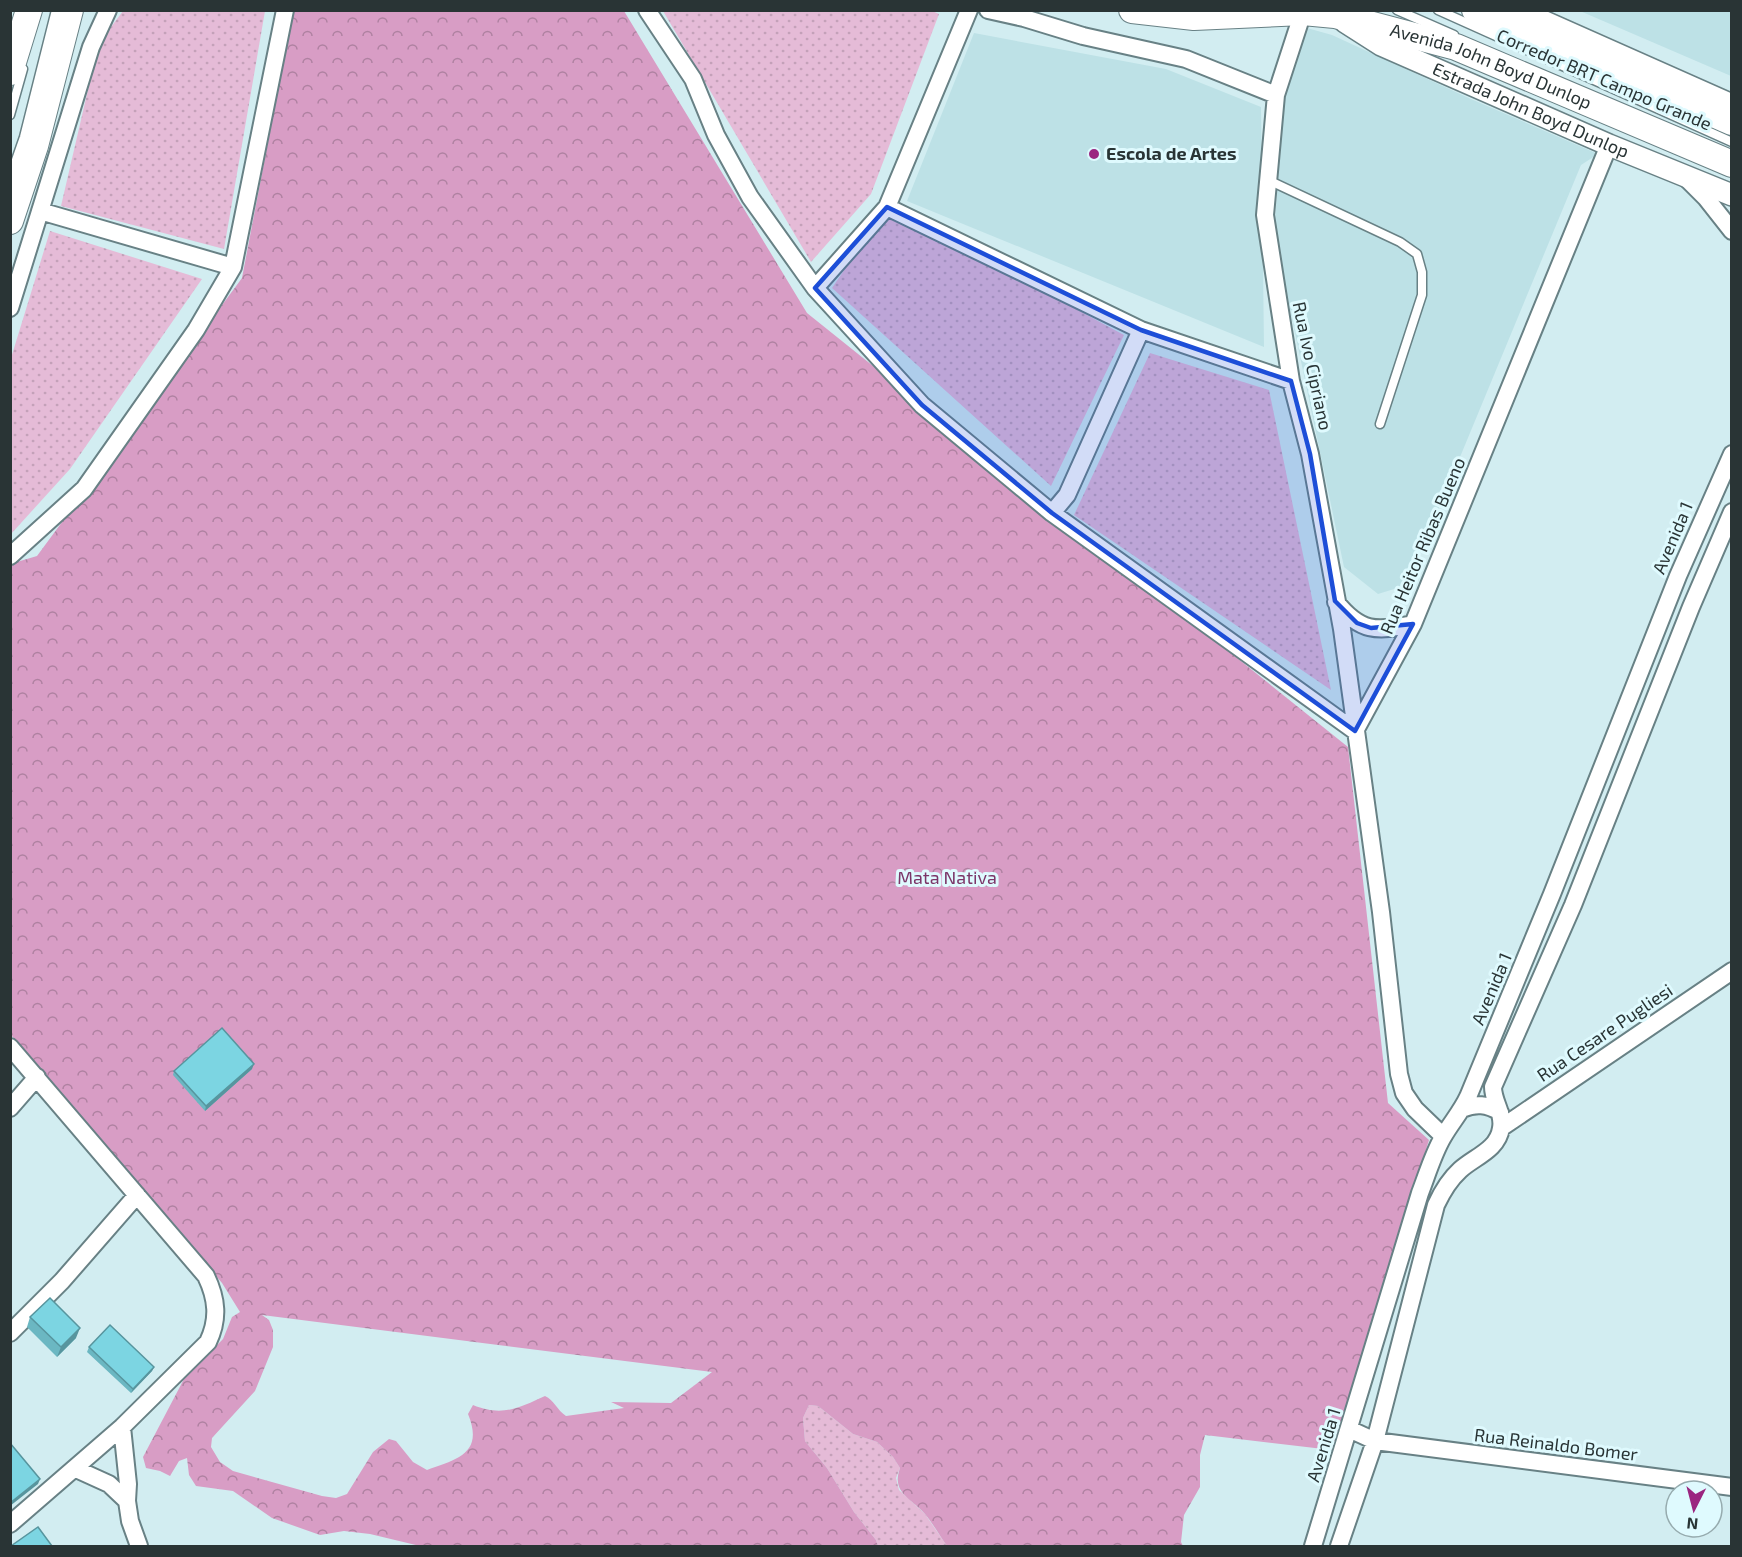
<svg xmlns="http://www.w3.org/2000/svg" width="1742" height="1557" viewBox="0 0 1742 1557" font-family="'Exo 2',sans-serif">
	<style>
		.built { fill: #bde1e6 }
		.grass { fill: url(#grass-dots) }
		.forest { fill: url(#forest-crowns); fill-rule: evenodd }
		.lines { fill: none; stroke-linecap: round; stroke-linejoin: round }
		.service-casing { stroke: #688185; stroke-width: 11 }
		.minor-casing { stroke: #688185; stroke-width: 20 }
		.tertiary-casing { stroke: #688185; stroke-width: 24 }
		.primary-casing { stroke: #688185; stroke-width: 28 }
		.service { stroke: #fff; stroke-width: 8 }
		.minor { stroke: #fff; stroke-width: 16 }
		.tertiary { stroke: #fff; stroke-width: 21 }
		.primary { stroke: #fff; stroke-width: 26 }
		.wall { fill: #6bb7c2 }
		.shaded-wall { fill: #57959e }
		.building { fill: #7cd5e2; stroke: #57959e; stroke-width: 1.5 }
		.marked { fill: #1d4ed8; fill-opacity: 0.2; stroke: #1d4ed8; stroke-width: 4.5; stroke-linejoin: round }
		.poi-dot { fill: #9b2580; stroke: #dffafe; stroke-width: 2 }
		.labels { text-anchor: middle; stroke-width: 6; stroke-linejoin: round; paint-order: stroke }
		.street-label { font-size: 18px; fill: #293435; stroke: #dffafe }
		.poi-label { font-size: 18px; font-weight: bold; fill: #293435; stroke: #dffafe; text-anchor: start }
		.park-label { font-size: 18px; fill: #7b3568; stroke: #dffafe }
	</style>
	<defs>
		<pattern id="grass-dots" width="8" height="8" patternUnits="userSpaceOnUse" patternTransform="scale(1.5)"><rect width="8" height="8" fill="#e5bbd7"/><path d="M2 2h.1M6 6h.1" fill="none" stroke="#c4a1b9" stroke-width="1.8" stroke-linecap="round"/></pattern>
		<pattern id="forest-crowns" width="20" height="18" patternUnits="userSpaceOnUse" patternTransform="scale(1.5)"><rect width="20" height="18" fill="#d89dc5"/><path d="M2 6a3 3 0 1 1 6 0M12 15a3 3 0 1 1 6 0" fill="none" stroke="#af81a1"/></pattern>
	</defs>
	<rect width="100%" height="100%" fill="#d2edf1"/>
	<path class="built" d="M 1580,11 L 1731,11 L 1731,76 Z
		M 1307,28 L 1332,35 L 1471,99 L 1598,154 L 1581,165 L 1407,585 L 1378,594 L 1344,567 L 1274,232 L 1285,91 Z
		M 974,33 L 1166,69 L 1261,107 L 1264,347 L 907,201 Z"/>
	<path class="grass" d="M 930,10 L 939,14 L 871,194 L 811,262 L 663,11 Z
		M 123,11 L 265,11 L 224,249 L 61,206 L 90,81 L 105,35 Z
		M 887,207 L 1124,335 L 1051,486 L 832,288 Z
		M 50,231 L 202,279 L 70,469 L 11,534 L 11,358 Z
		M 1150,353 L 1269,390 L 1331,690 L 1074,515 Z
		M 809,1405 L 818,1406 L 853,1434 L 877,1442 L 893,1457 L 900,1468 L 896,1478 L 899,1490 L 925,1514 L 947,1546 L 878,1546 L 876,1540 L 854,1512 L 827,1468 L 805,1441 L 803,1418 Z"/>
	<path class="forest" d="M 293,11 L 624,11 L 807,313 L 1348,747 L 1388,1103 L 1429,1140 L 1332,1450 L 1205,1435 L 1200,1455 L 1200,1487 L 1184,1515 L 1181,1542 L 1183,1546 L 947,1546 C 940,1536 933,1524 925,1514 C 911,1498 891,1493 900,1468 L 893,1457 L 877,1442 L 853,1434 L 818,1406 L 809,1405 L 803,1418 L 805,1441 L 827,1468 L 854,1512 L 876,1540 L 878,1546 L 420,1546 L 370,1534 L 344,1531 L 320,1535 L 272,1518 L 233,1491 L 196,1486 L 189,1475 L 187,1458 L 179,1461 L 170,1476 L 160,1471 L 146,1468 L 143,1457 L 184,1379 L 223,1339 L 232,1317 L 240,1312 L 222,1283 L 11,1035 L 10,564 L 37,556 L 242,278 ZM 262,1315 L 712,1372 L 671,1403 L 611,1402 L 624,1408 L 566,1416 C 557,1410 554,1400 545,1396 C 519,1408 502,1417 473,1405 L 468,1414 C 484,1453 458,1459 427,1470 L 413,1462 L 396,1441 L 389,1439 L 373,1452 L 347,1494 L 336,1498 L 322,1496 L 233,1471 L 220,1462 L 211,1447 L 212,1438 L 255,1391 L 273,1347 L 273,1330 L 269,1320 Z"/>
	<g class="lines">
		<defs>
			<path id="service" d="M 1397,10 L 1454,35
				M 1438,10 L 1732,142
				M 10,115 L 23,69
				M 10,177 L 24,137 L 56,10
				M 1268,180 L 1400,242 L 1417,254 L 1422,272 L 1422,295 L 1380,424"/>
			<path id="minor" d="M 647,10 L 693,79 L 716,135 L 750,197 L 815,288 L 922,405 L 1052,513 L 1355,731
				M 988,10 L 1024,18 L 1083,36 L 1186,59 L 1276,95
				M 1303,12 L 1276,95 L 1265,215 L 1291,381 L 1310,454 L 1342,629 L 1381,912 L 1399,1074 L 1404,1093 L 1415,1109 L 1443,1136
				M 1687,179 L 1706,198 L 1732,231
				M 887,207 L 1141,330 L 1291,381
				M 40,211 L 233,267
				M 815,288 L 887,207 L 969,10
				M 10,308 L 91,47 L 108,10
				M 1052,513 L 1067,495 L 1141,330
				M 10,556 L 84,489 L 196,330 L 233,267 L 285,10
				M 1336,602 C 1360,632 1376,632 1413,624
				M 1355,731 L 1413,624 L 1609,145
				M 10,1047 L 206,1276 C 217,1299 219,1319 208,1342 L 122,1427 L 10,1524
				M 10,1108 L 37,1077
				M 1462,1109 C 1476,1103 1487,1104 1500,1112
				M 1501,1128 L 1732,971
				M 10,1333 L 62,1281 L 137,1195
				M 122,1427 L 128,1484 L 127,1501 L 130,1521 L 139,1546
				M 1349,1429 L 1375,1441 L 1732,1487
				M 76,1469 L 109,1484 L 127,1501
				M 1313,1546 L 1420,1193 C 1427,1175 1433,1154 1443,1137 C 1451,1123 1461,1112 1468,1097 L 1552,894 L 1678,576 L 1732,454
				M 1339,1546 L 1375,1441 L 1436,1205 C 1442,1192 1449,1180 1460,1170 C 1474,1157 1498,1150 1501,1128 C 1504,1113 1493,1102 1493,1087 L 1573,905 L 1691,607 L 1732,512"/>
			<g id="tertiary">
				<path d="M 1518,10 L 1732,105"/>
				<path id="s1" d="M 1345,22 L 1381,45 L 1609,145 L 1732,195"/>
			</g>
			<g id="primary">
				<path id="s2" d="M 1132,10 L 1194,17 L 1303,12 L 1335,15 L 1456,47 L 1732,164"/>
				<path d="M 1475,10 L 1732,122"/>
				<path d="M 10,72 L 29,10"/>
				<path d="M 10,221 L 35,146 L 70,10"/>
			</g>
		</defs>
		<use href="#service" class="service-casing"/>
		<use href="#minor" class="minor-casing"/>
		<use href="#tertiary" class="tertiary-casing"/>
		<use href="#primary" class="primary-casing"/>
		<use href="#service" class="service"/>
		<use href="#minor" class="minor"/>
		<use href="#tertiary" class="tertiary"/>
		<use href="#primary" class="primary"/>
	</g>
	<path class="wall" d="M 252,1069 L 205,1111 L 173,1075 L 174,1071 Z
		M 30,1317 L 76,1338 L 57,1357 L 27,1327 Z
		M 89,1347 L 154,1367 L 152,1371 L 131,1393 L 87,1352 Z"/>
	<path class="shaded-wall" d="M 254,1064 L 252,1069 L 205,1111 L 206,1106 Z
		M 80,1328 L 76,1338 L 57,1357 L 61,1347 Z
		M 154,1367 L 152,1371 L 131,1393 L 133,1389 Z
		M 40,1479 L 38,1484 L 10,1506 L 10,1503 Z"/>
	<path class="building" d="M 222,1028 L 254,1064 L 206,1106 L 174,1071 Z
		M 50,1298 L 80,1328 L 61,1347 L 30,1317 Z
		M 110,1325 L 154,1367 L 133,1389 L 89,1347 Z
		M 10,1443 L 40,1479 L 10,1503 Z
		M 38,1527 L 52,1546 L 11,1546 Z"/>
	<path class="marked" d="M 887,207 L 1141,330 L 1291,381 L 1310,454 L 1335,601 L 1357,623 L 1371,628 L 1413,624 L 1355,731 L 1052,513 L 922,405 L 815,288 Z"/>
	<circle class="poi-dot" cx="1094" cy="154" r="6"/>
	<g class="labels">
		<g class="street-label">
			<text dy="6" stroke="none"><textPath href="#s2" startOffset="368">Avenida John Boyd Dunlop</textPath></text>
			<text transform="translate(1604 80) rotate(23)" y="6">Corredor BRT Campo Grande</text>
			<text dy="6" stroke="none"><textPath href="#s1" startOffset="206">Estrada John Boyd Dunlop</textPath></text>
			<text transform="translate(1312 366) rotate(78)" y="6">Rua Ivo Cipriano</text>
			<text transform="translate(1673 538) rotate(-67)" y="6">Avenida 1</text>
			<text transform="translate(1423 546) rotate(-67)" y="6">Rua Heitor Ribas Bueno</text>
			<text transform="translate(1492 989) rotate(-67)" y="6">Avenida 1</text>
			<text transform="translate(1605 1033) rotate(-34)" y="6">Rua Cesare Pugliesi</text>
			<text transform="translate(1324 1445) rotate(-73)" y="6">Avenida 1</text>
			<text transform="translate(1556 1445) rotate(7)" y="6">Rua Reinaldo Bomer</text>
		</g>
		<g class="poi-label">
			<text x="1106" y="160">Escola de Artes</text>
		</g>
		<g class="park-label">
			<text x="947" y="884">Mata Nativa</text>
		</g>
	</g>
	<rect width="1742" height="1557" fill="none" stroke="#293435" stroke-width="24"/>
	<g transform="translate(1694 1509) rotate(186)"><circle r="28" fill="#dffafe" stroke="#96abae" stroke-width="1.5"/>
	<path d="M0-4.5L10 22L0 15L-10 22Z" fill="#9b2580"/>
	<text y="-9" font-size="16" font-weight="bold" text-anchor="middle" fill="#293435">N</text>
	</g>
</svg>
